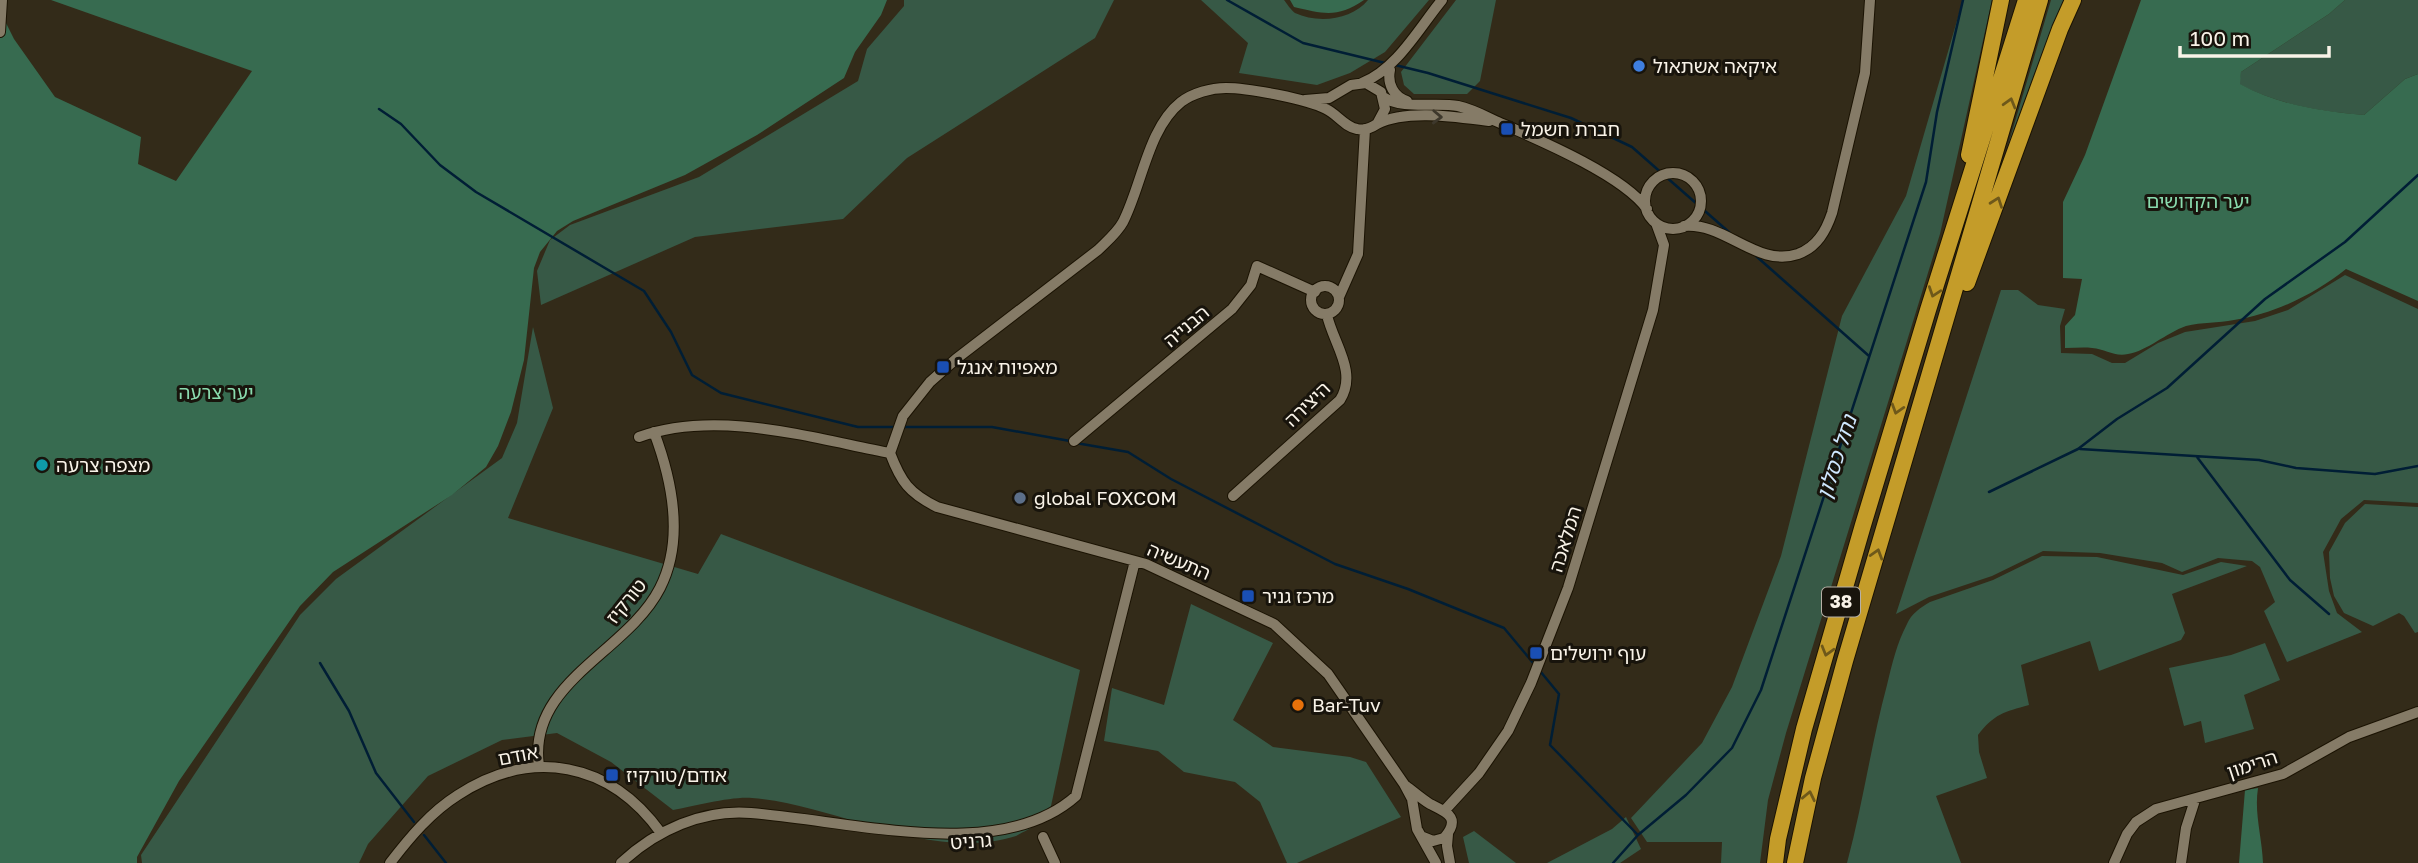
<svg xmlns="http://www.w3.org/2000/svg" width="2418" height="863" viewBox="0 0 2418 863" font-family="'Golos Text','Noto Sans Hebrew',sans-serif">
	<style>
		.green { fill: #375946 }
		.forest { fill: #376b50 }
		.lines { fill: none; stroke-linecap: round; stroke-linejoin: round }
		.stream { stroke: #001e35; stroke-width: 2.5 }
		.minor-casing { stroke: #1b1303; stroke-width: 12 }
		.highway-casing { stroke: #1b1303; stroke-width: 18 }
		.minor { stroke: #857b67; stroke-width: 10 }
		.highway { stroke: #c49c29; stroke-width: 16 }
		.oneway { stroke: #6e581a }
		.oneway2 { stroke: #3e382c }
		.shop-dot { fill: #3f7fe0; stroke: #18140c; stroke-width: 2.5 }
		.transit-dot { fill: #1a4fb4; stroke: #18140c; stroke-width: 2.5 }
		.culture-dot { fill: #0f9aa8; stroke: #18140c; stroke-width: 2.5 }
		.service-dot { fill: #5c6f8a; stroke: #18140c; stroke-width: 2.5 }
		.food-dot { fill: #e8710a; stroke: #18140c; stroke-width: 2.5 }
		.labels { text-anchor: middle; stroke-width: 6; stroke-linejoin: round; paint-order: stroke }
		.shield { fill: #18140c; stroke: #b6b0a6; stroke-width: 2 }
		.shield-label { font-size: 18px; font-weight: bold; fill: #f9f3e8 }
		.poi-label { font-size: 19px; fill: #f9f3e8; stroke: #18140c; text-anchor: start }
		.park-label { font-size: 19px; fill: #8adbae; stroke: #18140c }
		.street-label { font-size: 19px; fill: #f9f3e8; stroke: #18140c }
		.water-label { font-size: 21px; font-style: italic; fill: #cfe8ff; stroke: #18140c }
	</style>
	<rect width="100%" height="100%" fill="#332b19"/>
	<path class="green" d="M 904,0 L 1114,0 L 1095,38 L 907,158 L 843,219 L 695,237 L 541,305 L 537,271 L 550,240 L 570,225 L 699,177 L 858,81 L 867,49 L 904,6 Z
		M 1201,0 L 1284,0 C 1287,4 1291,10 1295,13 C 1318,24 1352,20 1368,0 L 1429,0 L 1385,52 L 1350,73 L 1317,85 L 1239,73 L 1248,43 Z
		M 1456,0 L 1496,0 L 1480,81 L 1467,94 L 1414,94 L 1404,85 L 1401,72 Z
		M 1963,0 L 1992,0 L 1940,234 L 1786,733 L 1768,800 L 1760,863 L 1721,863 L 1722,842 L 1647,842 L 1631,818 L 1702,743 L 1732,687 L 1781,556 L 1842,316 L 1906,196 Z
		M 2051,0 L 2068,0 L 1995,189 Z
		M 2345,0 L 2418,0 L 2418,74 L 2405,79 L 2364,115 C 2320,111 2279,105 2239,84 L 2241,72 L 2329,14 Z
		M 2345,275 L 2418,309 L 2418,503 L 2364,500 L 2341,519 L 2323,552 L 2329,591 L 2337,613 L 2362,632 L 2287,662 L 2264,611 L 2275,602 L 2260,567 L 2252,561 L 2218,558 L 2182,572 L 2162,563 L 2100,553 L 2043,551 L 1992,576 L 1929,597 L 1896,614 L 2001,290 L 2018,290 L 2038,305 L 2065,309 L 2060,326 L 2061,353 L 2092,354 L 2112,363 L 2125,363 L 2158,343 L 2185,332 L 2255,321 L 2288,310 Z
		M 533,327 L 553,408 L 508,518 L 698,574 L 721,534 L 1080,670 L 1051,806 C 1041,825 1034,826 1016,836 C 929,863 840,805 752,798 C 732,796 695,806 673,810 L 611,762 L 557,733 L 502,740 L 428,776 L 368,844 L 359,863 L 142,863 L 141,855 L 300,615 L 336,579 L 502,458 L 517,423 Z
		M 2365,504 L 2418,507 L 2418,632 L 2415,633 L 2404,616 L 2399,613 L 2373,626 L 2344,613 L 2334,596 L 2330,578 L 2329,552 L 2345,523 Z
		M 2042,556 L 2097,557 L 2183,575 L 2221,562 L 2247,566 L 2172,594 L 2185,633 L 2181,640 L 2099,671 L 2090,641 L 2021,665 L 2029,705 C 2004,712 1994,714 1978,735 L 1979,752 L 1987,778 L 1936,796 L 1961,863 L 1847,863 C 1863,804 1871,744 1887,685 C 1892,664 1897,643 1907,624 C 1911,614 1921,607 1930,602 L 1993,580 Z
		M 1191,604 L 1273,643 L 1233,720 L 1273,747 L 1350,757 L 1366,762 L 1401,817 L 1297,863 L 1287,863 L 1260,802 L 1235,782 L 1184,772 L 1158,751 L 1104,741 L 1112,688 L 1164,705 Z
		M 2265,643 L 2280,680 L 2244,695 L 2254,729 L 2205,743 L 2201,721 L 2184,726 L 2169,668 L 2231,655 Z
		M 1626,817 L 1641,849 L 1620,863 L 1547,863 L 1612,829 Z
		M 1474,831 L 1516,863 L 1469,863 L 1463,837 Z"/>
	<path class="forest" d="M 51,0 L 887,0 L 881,15 L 855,52 L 844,78 L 757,135 L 685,175 L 573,221 L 557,231 L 540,252 L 534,268 L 524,360 L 511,412 L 498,446 L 486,467 L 452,495 L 333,572 L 300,606 L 179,781 L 137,857 L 137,863 L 0,863 L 0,11 L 14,39 L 55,97 L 141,137 L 138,164 L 176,181 L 252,71 Z
		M 1290,0 L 1364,0 C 1338,18 1324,14 1294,7 Z
		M 2141,0 L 2345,0 L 2329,14 L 2241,72 L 2240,84 C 2279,105 2320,111 2364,115 L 2405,79 L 2418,74 L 2418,301 L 2346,269 C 2315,294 2274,314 2234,320 C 2218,323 2202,322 2186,326 C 2166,333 2147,351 2128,354 C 2114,357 2106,349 2092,348 C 2084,347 2074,348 2065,348 L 2065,326 L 2075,315 L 2082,279 L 2063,278 L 2063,202 L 2085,155 Z
		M 2258,788 C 2254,813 2262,837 2263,863 L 2239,863 L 2245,790 Z"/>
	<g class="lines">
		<path class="stream" d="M 1227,0 L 1303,43 L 1385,63
			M 1395,65 L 1428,73 L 1571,118 L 1632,147 L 1730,233
			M 379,109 L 401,124 L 440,165 L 476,192 L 644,291 L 671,332 L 692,375 L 721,393 L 858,427 L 896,427
			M 1756,256 L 1869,356
			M 903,427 L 992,427 L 1070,441
			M 1076,443 L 1128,452 L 1171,479 L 1335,564 L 1408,589 L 1504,628 L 1534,664
			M 2080,449 L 2259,460 L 2296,468 L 2375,474 L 2418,466
			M 2197,457 L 2290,580 L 2329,614
			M 1989,492 L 2078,449 L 2117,419 L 2167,388 L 2265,299 L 2345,242 L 2418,175
			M 320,663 L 349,711 L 376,773 L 414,822
			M 1540,671 L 1559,694 L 1550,745 L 1638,835
			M 424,835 L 446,863
			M 1613,863 L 1638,835 L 1686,795 L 1732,748 L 1761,690 L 1926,182 L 1937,112 L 1963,0"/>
		<defs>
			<path id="minor" d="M 0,32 L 2,0
				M 1390,70 C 1387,84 1394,97 1407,101
				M 1362,83 C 1397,69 1419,28 1442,0
				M 1383,97 C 1403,110 1435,102 1458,106 C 1472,109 1485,116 1498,122 C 1537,139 1623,175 1647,209
				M 1377,124 C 1407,109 1456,117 1489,121
				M1645 201a28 28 0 1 1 56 0a28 28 0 1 1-56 0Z
				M 1684,226 C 1725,222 1757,268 1798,254 C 1817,247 1826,231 1832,213 L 1865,73 L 1870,0
				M1311 300a14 14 0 1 1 28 0a14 14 0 1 1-28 0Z
				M 1339,297 L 1358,254 L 1365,129
				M 639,437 C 717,409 811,438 890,453
				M 1074,441 L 1232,309 L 1251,285 L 1257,266 L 1315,292
				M 890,453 L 903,416 L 930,382 L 956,359 L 1098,250 C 1107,241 1117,233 1123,222 C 1142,185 1148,128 1181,102 C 1193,93 1211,88 1226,88 C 1248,88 1308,99 1326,109 C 1337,114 1345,127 1357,129 C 1365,131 1371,128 1377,124 L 1385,109 L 1381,92 L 1366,83 L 1351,85 L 1329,98 L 1305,100
				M 890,453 C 901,482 909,493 937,507 L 1146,564 L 1274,624 L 1328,674 L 1404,784 L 1412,799 L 1417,829 L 1436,863
				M 1233,496 L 1340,400 C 1358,372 1333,343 1327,315
				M 539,766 C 527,682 627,653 660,588 C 685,539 672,480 654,432
				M 1406,786 C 1414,792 1422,799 1430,804 C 1446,812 1462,817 1444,838 L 1433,841 L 1423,837
				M 1445,810 L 1479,773 L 1508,731 L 1531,683 L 1568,588 L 1653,310 L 1664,245 L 1656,223
				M 1448,834 L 1447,846 L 1450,863
				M 1043,837 L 1055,863
				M 390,863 C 410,837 431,812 458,795 C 532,747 610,762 661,833
				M 621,863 C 656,830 703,809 751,813 C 859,822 1001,863 1076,796 L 1135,561
				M 2114,863 L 2127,834 L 2136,822 L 2156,809 L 2283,774 L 2349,737 L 2418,712
				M 2181,863 L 2186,828 L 2195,800"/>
			<path id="highway" d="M 1969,155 L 2001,0
				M 1967,283 L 2060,29 L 2073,0
				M 1775,863 L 1778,839 L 1804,729 L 1863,525 L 1928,310 L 2026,0
				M 1795,863 L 1813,778 L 1845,661 L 2040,0"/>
		</defs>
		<use href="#minor" class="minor-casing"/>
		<use href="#highway" class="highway-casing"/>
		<use href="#minor" class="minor"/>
		<use href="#highway" class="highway"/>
	</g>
	<defs><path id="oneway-chevron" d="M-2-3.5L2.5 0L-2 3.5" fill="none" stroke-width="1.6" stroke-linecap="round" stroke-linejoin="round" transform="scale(1.75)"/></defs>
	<g class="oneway">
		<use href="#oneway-chevron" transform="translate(2010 103) rotate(-74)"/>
		<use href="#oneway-chevron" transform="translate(1997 202) rotate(-70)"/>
		<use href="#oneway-chevron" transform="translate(1934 292) rotate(109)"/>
		<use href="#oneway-chevron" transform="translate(1897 409) rotate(107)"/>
		<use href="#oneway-chevron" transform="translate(1877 554) rotate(-73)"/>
		<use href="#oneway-chevron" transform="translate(1827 651) rotate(106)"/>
		<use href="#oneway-chevron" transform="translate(1809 796) rotate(-78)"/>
	</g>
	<use class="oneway2" href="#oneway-chevron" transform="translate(1437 117) rotate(2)"/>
	<circle class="shop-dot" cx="1639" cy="66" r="7"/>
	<g class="transit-dot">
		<rect x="1500" y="122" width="14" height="14" rx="3.5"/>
		<rect x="936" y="360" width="14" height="14" rx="3.5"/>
		<rect x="1241" y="589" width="14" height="14" rx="3.5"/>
		<rect x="1529" y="646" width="14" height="14" rx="3.5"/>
		<rect x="605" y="768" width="14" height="14" rx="3.5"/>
	</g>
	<circle class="culture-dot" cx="42" cy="465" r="7"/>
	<circle class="service-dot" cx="1020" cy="498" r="7"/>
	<circle class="food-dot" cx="1298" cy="705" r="7"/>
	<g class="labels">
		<rect class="shield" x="1822" y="587.5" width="38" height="29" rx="5"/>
		<g class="shield-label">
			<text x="1841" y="608">38</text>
		</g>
		<g class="poi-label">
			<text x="1653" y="73">איקאה אשתאול</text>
			<text x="1521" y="136">חברת חשמל</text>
			<text x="957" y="374">מאפיות אנגל</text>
			<text x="56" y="472">מצפה צרעה</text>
			<text x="1034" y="505">global FOXCOM</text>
			<text x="1262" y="603">מרכז גניר</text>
			<text x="1550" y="660">עוף ירושלים</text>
			<text x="1312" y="712">Bar-Tuv</text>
			<text x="626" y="782">אודם/טורקיז</text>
		</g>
		<g class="park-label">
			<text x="2198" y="208">יער הקדושים</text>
			<text x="216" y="399">יער צרעה</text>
		</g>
		<g class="street-label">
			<text transform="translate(1186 326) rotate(-40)" y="7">הבנייה</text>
			<text transform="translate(1307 404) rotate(-44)" y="7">היצירה</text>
			<text transform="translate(1565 539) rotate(-73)" y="7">המלאכה</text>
			<text transform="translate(1179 561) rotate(23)" y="7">התעשיה</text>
			<text transform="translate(626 601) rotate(-51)" y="7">טורקיז</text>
			<text transform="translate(518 755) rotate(-11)" y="7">אודם</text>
			<text transform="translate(2252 764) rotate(-18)" y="7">הרימון</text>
			<text transform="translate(971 841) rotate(-4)" y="7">גרניט</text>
		</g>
		<g class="water-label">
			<text transform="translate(1837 457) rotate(-72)" y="7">נחל כסלון</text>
		</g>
	</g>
	<path d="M2180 46v10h149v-10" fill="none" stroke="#f9f3e8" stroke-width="3.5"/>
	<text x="2190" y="46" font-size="21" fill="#f9f3e8" stroke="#18140c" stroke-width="5" paint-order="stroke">100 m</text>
</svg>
